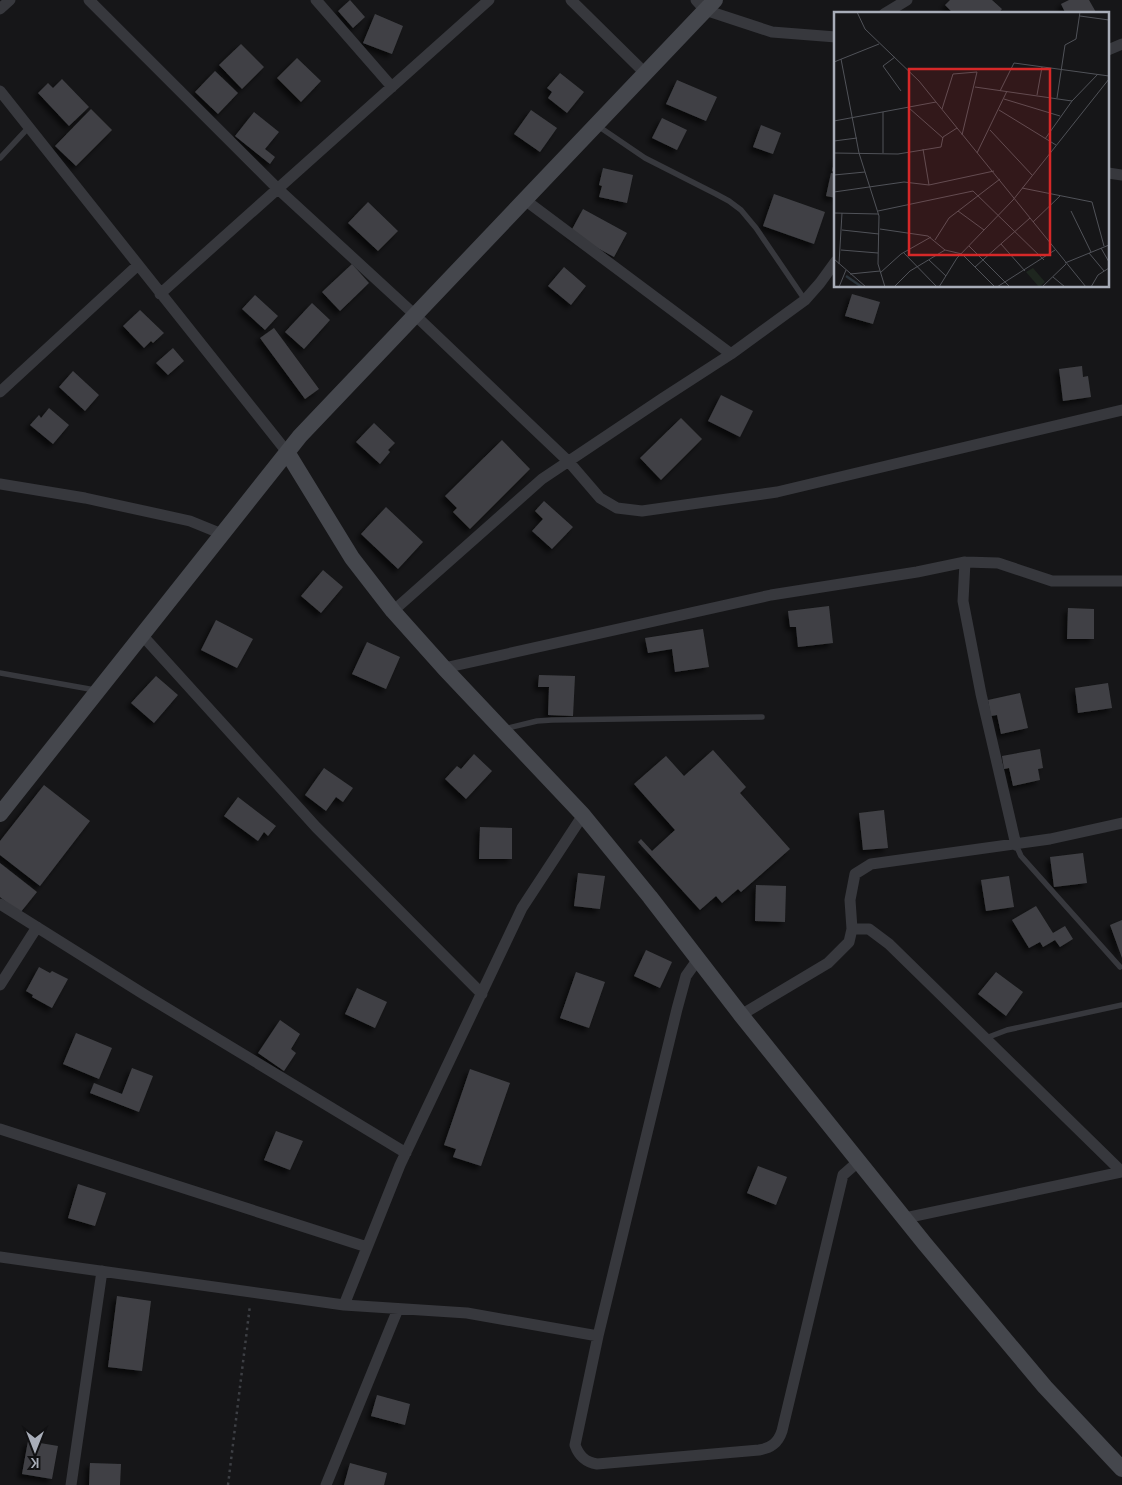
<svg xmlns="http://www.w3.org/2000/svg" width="1122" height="1485" viewBox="0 0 1122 1485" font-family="Cabin,sans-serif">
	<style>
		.building { fill: #404145; filter: url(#shadow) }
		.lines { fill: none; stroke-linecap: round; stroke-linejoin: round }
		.path { stroke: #3d3f44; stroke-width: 2.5; stroke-dasharray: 2.5 4; stroke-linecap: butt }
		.lane { stroke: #37383d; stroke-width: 5.5 }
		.street { stroke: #37383d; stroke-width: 11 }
		.secondary { stroke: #45474d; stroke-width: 16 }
		.inset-river { fill: none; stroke: #2c353c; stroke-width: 2.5 }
		.inset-road { fill: none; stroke: #505258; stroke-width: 1 }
		.view { fill: #d62828; fill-opacity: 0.15; stroke: #d62828; stroke-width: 2.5 }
		.inset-edge { fill: none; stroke: #a8adb8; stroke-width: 2.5 }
	</style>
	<defs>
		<filter id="shadow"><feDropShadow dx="-4" dy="4" stdDeviation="2.5" flood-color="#0009"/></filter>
	</defs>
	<rect width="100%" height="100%" fill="#161618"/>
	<path class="building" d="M 350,0 L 365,17 L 353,28 L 338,11 Z
		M 950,0 L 992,0 L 1002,9 L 998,14 L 954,14 L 945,5 Z
		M 1069,0 L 1089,0 L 1097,14 L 1066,14 L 1061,4 Z
		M 375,14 L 403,26 L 392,54 L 363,43 Z
		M 241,44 L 264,67 L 242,89 L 219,65 Z
		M 297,58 L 321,81 L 301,102 L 277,78 Z
		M 215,71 L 238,93 L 218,114 L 195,92 Z
		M 560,73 L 584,92 L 567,113 L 548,98 L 552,92 L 547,88 Z
		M 62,79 L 89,107 L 69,126 L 38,93 L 48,83 L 53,88 Z
		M 677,80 L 717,97 L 706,121 L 666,104 Z
		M 91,109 L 112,130 L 76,166 L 55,146 Z
		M 531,110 L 557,128 L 540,152 L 514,134 Z
		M 254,112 L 279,132 L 265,149 L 275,157 L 270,164 L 235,136 Z
		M 662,118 L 687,130 L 677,150 L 652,138 Z
		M 761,125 L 781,133 L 773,154 L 753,147 Z
		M 835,157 L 836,157 L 836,172 L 832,171 Z
		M 603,168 L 633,175 L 627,203 L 599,197 L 602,186 L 599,185 Z
		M 831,173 L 836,174 L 836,198 L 826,196 Z
		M 774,194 L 825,212 L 814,244 L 763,226 Z
		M 368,202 L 398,231 L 378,251 L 348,223 Z
		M 583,209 L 627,233 L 614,257 L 570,233 Z
		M 352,264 L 369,283 L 340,311 L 322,292 Z
		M 564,267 L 586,286 L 571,305 L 548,286 Z
		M 852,294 L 880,302 L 873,324 L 845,316 Z
		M 255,295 L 278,316 L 265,330 L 242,309 Z
		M 312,303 L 330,320 L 304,349 L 285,332 Z
		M 140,310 L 164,333 L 153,343 L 151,341 L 144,348 L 123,326 Z
		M 274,328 L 319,389 L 305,399 L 260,338 Z
		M 173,348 L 184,361 L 168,375 L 156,363 Z
		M 1082,366 L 1083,377 L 1088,376 L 1091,397 L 1063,401 L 1059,369 Z
		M 73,371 L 99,395 L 85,411 L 59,387 Z
		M 721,395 L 753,411 L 740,437 L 708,421 Z
		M 49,408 L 69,425 L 53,444 L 30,425 L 39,415 L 41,418 Z
		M 681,418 L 702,439 L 661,480 L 640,458 Z
		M 374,423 L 395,443 L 388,450 L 390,452 L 380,464 L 356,442 Z
		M 502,440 L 530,469 L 470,529 L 453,512 L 457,508 L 445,496 Z
		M 544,501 L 573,527 L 552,549 L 532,531 L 543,519 L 535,511 Z
		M 386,507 L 423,542 L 398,569 L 361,534 Z
		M 323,570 L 343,587 L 321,613 L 301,596 Z
		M 829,606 L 833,643 L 798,647 L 796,627 L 790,627 L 788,611 Z
		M 1068,608 L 1094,609 L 1094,639 L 1067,639 Z
		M 216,620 L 253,639 L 237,668 L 201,650 Z
		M 703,629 L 709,667 L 675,672 L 672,649 L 648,653 L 645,638 Z
		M 367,642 L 400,657 L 386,689 L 352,674 Z
		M 539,675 L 575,676 L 573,716 L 548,715 L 549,687 L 538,687 Z
		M 156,676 L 178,695 L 154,723 L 131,703 Z
		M 1108,683 L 1112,708 L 1078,713 L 1075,688 Z
		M 1020,693 L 1028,728 L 1001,734 L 997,715 L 991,716 L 988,700 Z
		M 1040,749 L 1043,768 L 1038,769 L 1040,780 L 1013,786 L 1009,768 L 1004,769 L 1002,756 Z
		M 713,750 L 746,787 L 740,793 L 790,849 L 741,892 L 738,889 L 722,903 L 716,896 L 700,910 L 638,842 L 641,839 L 652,851 L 675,830 L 634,784 L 666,756 L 684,776 Z
		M 474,754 L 492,771 L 466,799 L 445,779 L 457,766 L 461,769 Z
		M 324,768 L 353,788 L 343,802 L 336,797 L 326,811 L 305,795 Z
		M 44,785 L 90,821 L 40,886 L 0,855 L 0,841 Z
		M 238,797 L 276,826 L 268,836 L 264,832 L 258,841 L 224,816 Z
		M 884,810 L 888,848 L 863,850 L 859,813 Z
		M 480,827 L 512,828 L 512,859 L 479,859 Z
		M 1083,853 L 1087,883 L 1054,887 L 1050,857 Z
		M 0,863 L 37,892 L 20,913 L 0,897 Z
		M 578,873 L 605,876 L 600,909 L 574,906 Z
		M 1009,876 L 1014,907 L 986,911 L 981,880 Z
		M 756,885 L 786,886 L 785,922 L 755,921 Z
		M 1036,906 L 1053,933 L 1065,926 L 1073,939 L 1060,947 L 1055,940 L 1043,947 L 1040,942 L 1029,948 L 1012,920 Z
		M 1122,920 L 1122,958 L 1110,925 Z
		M 646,950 L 672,962 L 660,988 L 634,976 Z
		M 39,967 L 50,973 L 52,971 L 68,979 L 52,1008 L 32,997 L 33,995 L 26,991 Z
		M 576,972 L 605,982 L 589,1028 L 560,1018 Z
		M 996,972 L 1023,992 L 1006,1016 L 978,994 Z
		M 357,988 L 387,1002 L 375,1028 L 345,1014 Z
		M 280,1020 L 300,1034 L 291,1049 L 296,1053 L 284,1071 L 258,1053 Z
		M 76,1033 L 112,1048 L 99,1079 L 63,1064 Z
		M 132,1068 L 153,1076 L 139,1112 L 90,1093 L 94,1083 L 122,1094 Z
		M 470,1069 L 510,1083 L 481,1166 L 453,1157 L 456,1149 L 444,1145 Z
		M 276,1131 L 303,1141 L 290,1170 L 264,1160 Z
		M 758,1166 L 787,1177 L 776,1205 L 747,1193 Z
		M 78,1184 L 106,1193 L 95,1226 L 68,1218 Z
		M 117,1296 L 151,1301 L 142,1371 L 108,1367 Z
		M 377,1395 L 410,1404 L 405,1425 L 371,1416 Z
		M 28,1441 L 58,1446 L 52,1479 L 22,1474 Z
		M 90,1463 L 121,1464 L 120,1485 L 89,1485 Z
		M 350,1463 L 387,1473 L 384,1485 L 344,1485 Z"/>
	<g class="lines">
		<path class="path" d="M 228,1485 L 250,1305"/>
		<path class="lane" d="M 598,126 L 645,158 L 716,194 L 729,201 L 741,210 L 756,228 L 805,300
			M 0,158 L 29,127
			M 0,673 L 95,690
			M 504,729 L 537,721 L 552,720 L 762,717
			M 1016,845 L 1021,856 L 1120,967
			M 986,1038 L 1007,1030 L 1122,1005"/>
		<path class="street" d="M 89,0 L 278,189 L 415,315 L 569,462 L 600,498 L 617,508 L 642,511 L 777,492 L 1122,410
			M 316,0 L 392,87
			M 571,0 L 645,73
			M 696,0 L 705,10 L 772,32 L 836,37
			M 0,9 L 10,0
			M 884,14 L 907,0
			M 1108,50 L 1122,44
			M 0,91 L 287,452
			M 1108,173 L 1122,175
			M 525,200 L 731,354
			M 160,294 L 489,0
			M 0,392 L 138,265
			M 0,484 L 85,498 L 190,521 L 222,534
			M 965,562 L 963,601 L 981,694 L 1016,845
			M 393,611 L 542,479 L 663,398 L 731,354 L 805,300 L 820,283 L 836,261
			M 142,635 L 316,827 L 482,994
			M 444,668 L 771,595 L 917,572 L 965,562 L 998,563 L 1052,581 L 1122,581
			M 0,904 L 145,995 L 406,1153
			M 852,929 L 869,929 L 889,944 L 1122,1172
			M 698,959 L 686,976 L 677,1009 L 598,1336 L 575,1445 C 579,1456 585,1462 597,1464 L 759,1450 C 771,1448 778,1443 782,1431 L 843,1175 L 859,1161
			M 0,985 L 37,927
			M 741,1015 L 828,963 L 849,942 L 852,929 L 850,900 L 855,874 L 871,864 L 1050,839 L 1122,823
			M 0,1129 L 367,1247
			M 905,1218 L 1122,1172
			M 0,1257 L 344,1305 L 467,1313 L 598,1336
			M 344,1305 L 400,1165 L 522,908 L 583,815
			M 71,1485 L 102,1271
			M 326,1485 L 398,1309"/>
		<path class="secondary" d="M 287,452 L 352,558 L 393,611 L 444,668 L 583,815 L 650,897 L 741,1015 L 925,1244 L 1045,1387 L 1122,1469
			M 0,814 L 300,436 L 715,0"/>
	</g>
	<g transform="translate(834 12)">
		<rect width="275" height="275" fill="#161618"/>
		<path d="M 199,256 L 211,270 L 205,275 L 192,260 Z" fill="#1e261f"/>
		<path class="inset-river" d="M 12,264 L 28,275"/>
		<path class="inset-road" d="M 23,0 L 31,17 L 85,69 L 252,275M 246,4 L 275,8M 61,45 L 49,54 L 67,79M 7,47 L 25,141 L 45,204 L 44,252 L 51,275M 0,50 L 45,32M 141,75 L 238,89M 166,79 L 180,51 L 275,64M 203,83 L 208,55M 223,86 L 231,33 L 242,27 L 246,0M 170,87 L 226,104M 75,96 L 109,126M 108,97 L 119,62 L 143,60 L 128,123M 165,98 L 222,133M 0,109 L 102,90M 156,118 L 198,163M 211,127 L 238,89 L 264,62M 0,129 L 23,126M 89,137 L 95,173M 0,141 L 64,142 L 107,135 L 109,125 L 123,116M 49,141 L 49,100M 143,141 L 173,79M 0,163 L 31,160M 188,176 L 258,190 L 270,234M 0,180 L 70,170 L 95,173 L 160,159M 44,199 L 139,179 L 210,248M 124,199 L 150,218M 237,199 L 257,240M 0,201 L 44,202M 199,210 L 226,184M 46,217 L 94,224 L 111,238M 8,218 L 45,222M 101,228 L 115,206 L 166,167M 167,232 L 191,259M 135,234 L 176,275M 267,236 L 275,250M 7,238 L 44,241M 69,240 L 103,275M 255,241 L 270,259M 0,247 L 32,275M 95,248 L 112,264M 231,251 L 275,233M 5,252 L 8,201M 141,255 L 196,206M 46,261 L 67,242 L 97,225M 16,262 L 46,259M 219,265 L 231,275M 5,275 L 12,258M 60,275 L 76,259 L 111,238 L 128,242 L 161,275M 105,275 L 123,246 L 179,188 L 275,67M 163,275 L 221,238M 208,275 L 232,252M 257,275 L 264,263 L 275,256"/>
		<path class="view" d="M 75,57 L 216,57 L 216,243 L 75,243 Z"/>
		<rect width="275" height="275" class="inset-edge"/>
	</g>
	<g transform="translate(35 1450) rotate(180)" stroke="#111113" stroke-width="4" paint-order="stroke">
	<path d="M0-4L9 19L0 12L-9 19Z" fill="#a8adb8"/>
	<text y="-8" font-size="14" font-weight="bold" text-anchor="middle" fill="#a8adb8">K</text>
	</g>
</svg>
